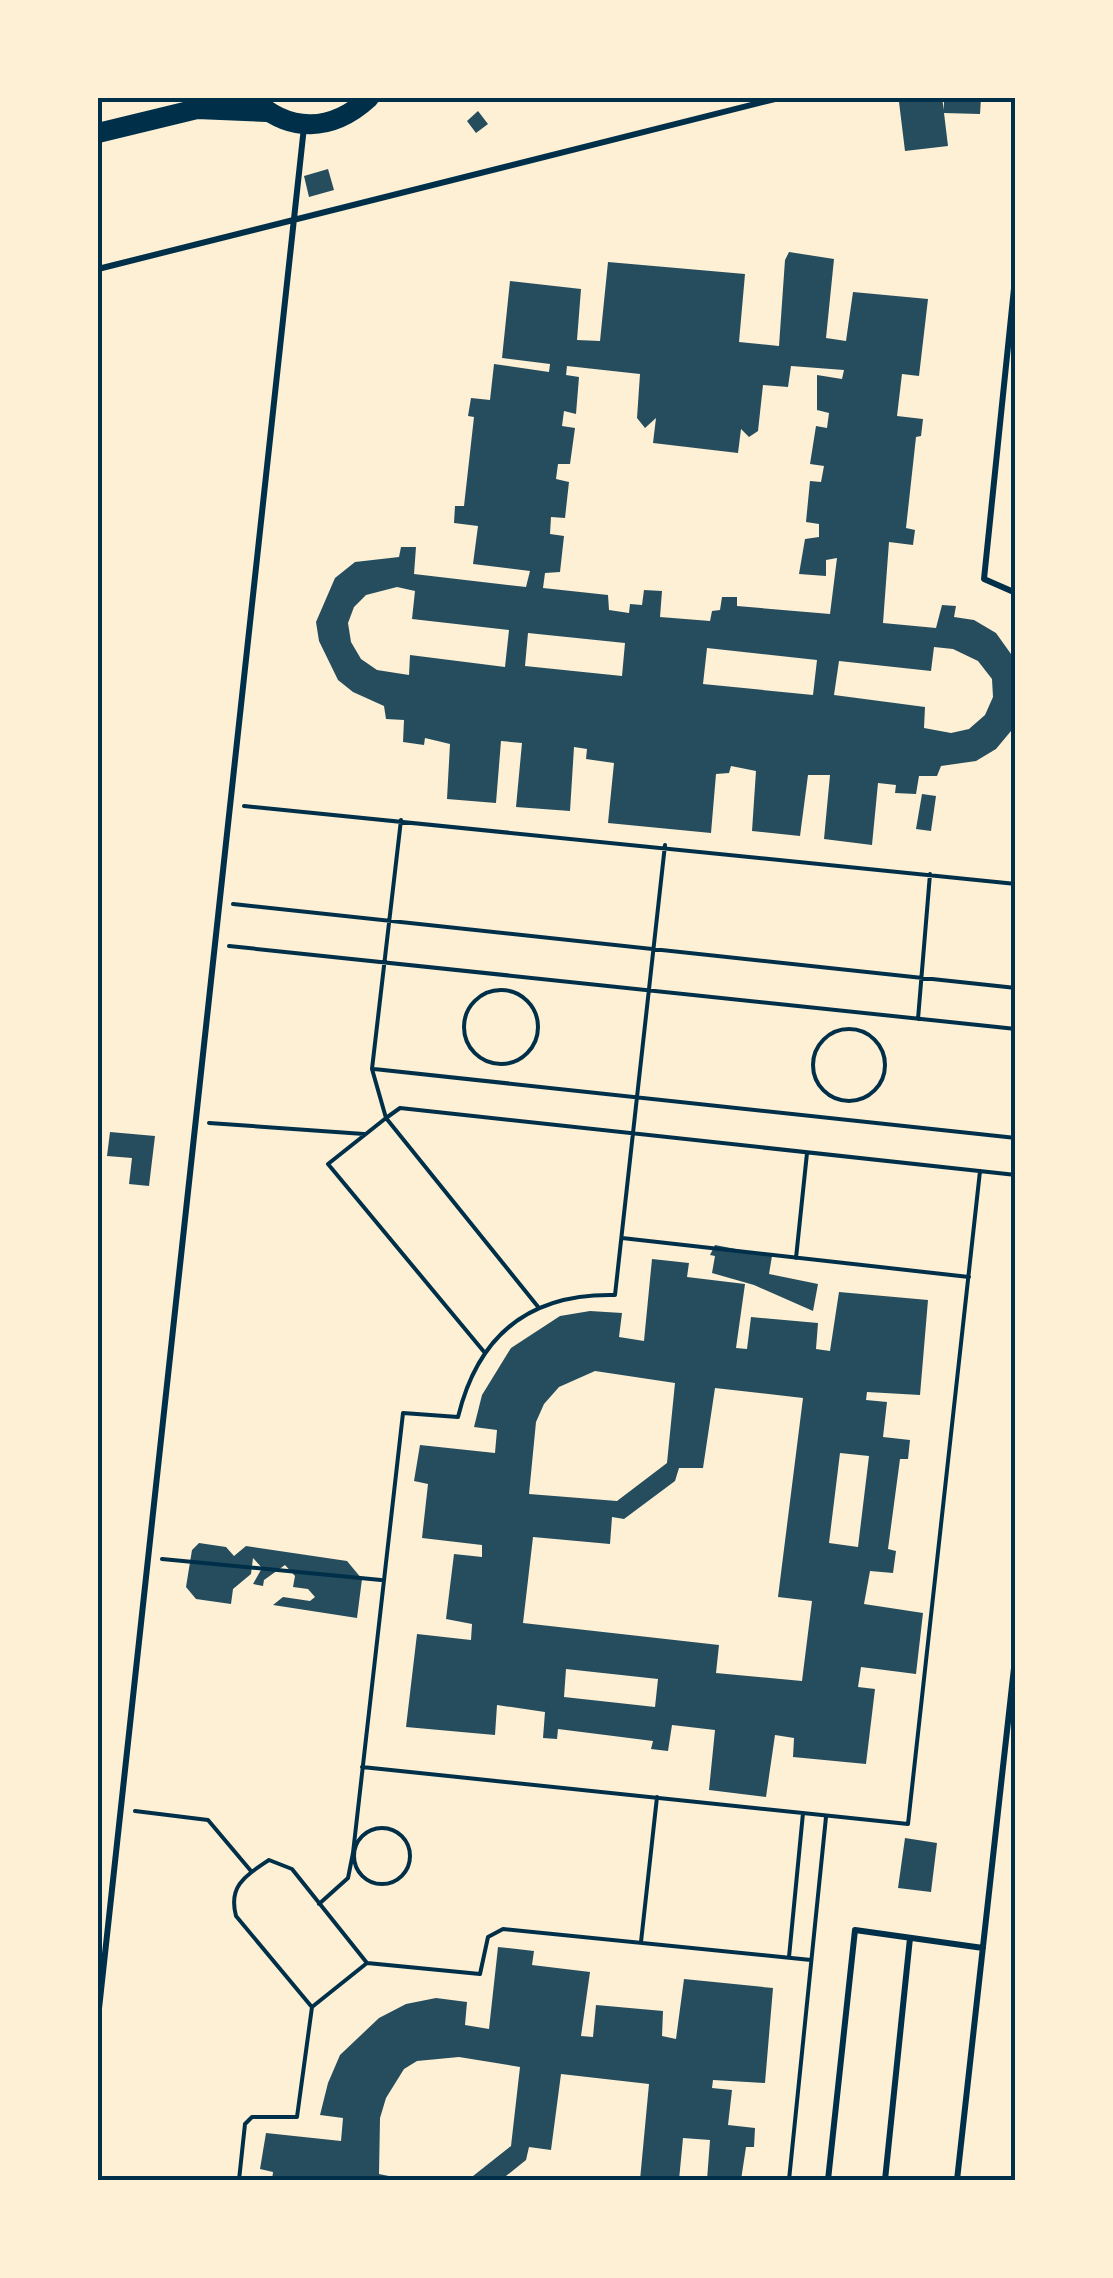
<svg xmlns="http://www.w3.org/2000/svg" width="1113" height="2278" viewBox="0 0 1113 2278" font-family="'Sofia Sans Condensed',sans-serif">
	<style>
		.building { fill: #264d5e; fill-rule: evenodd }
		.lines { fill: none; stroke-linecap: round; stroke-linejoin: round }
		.path { stroke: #003049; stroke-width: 4 }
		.service { stroke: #003049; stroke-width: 6 }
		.secondary { stroke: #003049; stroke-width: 20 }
		.neatline { fill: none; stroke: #003049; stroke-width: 4 }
	</style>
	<rect width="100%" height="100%" fill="#fdf0d5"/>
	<path class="building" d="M 942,98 L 944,110 L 944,98 L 981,98 L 980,114 L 944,113 L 948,146 L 905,151 L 899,102 Z
		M 478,111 L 488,124 L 476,133 L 467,121 Z
		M 328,169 L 334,190 L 309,197 L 304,176 Z
		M 789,252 L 834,259 L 826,338 L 846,341 L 853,292 L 928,299 L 919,376 L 902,374 L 897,416 L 923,419 L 921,436 L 916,437 L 906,528 L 915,530 L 913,545 L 889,542 L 883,623 L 936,628 L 942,605 L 956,606 L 954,617 L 974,620 L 996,633 L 1016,661 L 1016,721 L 1011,731 L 996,749 L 976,761 L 941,766 L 937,776 L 919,776 L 916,794 L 895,793 L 896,785 L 878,783 L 872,845 L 824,839 L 830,775 L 808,775 L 800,836 L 752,831 L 756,771 L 731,766 L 729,773 L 716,774 L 711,833 L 608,823 L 614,763 L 586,759 L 587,749 L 574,747 L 570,811 L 516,807 L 522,743 L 501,741 L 496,803 L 447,799 L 450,744 L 425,738 L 424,745 L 403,742 L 404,720 L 386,719 L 384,706 L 353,692 L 338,680 L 319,641 L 316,622 L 335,578 L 355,562 L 399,557 L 401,547 L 416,547 L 414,574 L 526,587 L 530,571 L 473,564 L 478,526 L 454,523 L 455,506 L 464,506 L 474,417 L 468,416 L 471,398 L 490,400 L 494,364 L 549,372 L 550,364 L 502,358 L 510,281 L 581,289 L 577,340 L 600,341 L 608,262 L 745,274 L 739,342 L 779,346 L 785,260 ZM 567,366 L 640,374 L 637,418 L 645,428 L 656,418 L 653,443 L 738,453 L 741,429 L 749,437 L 758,431 L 763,385 L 788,387 L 791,366 L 844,370 L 842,379 L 817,375 L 817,410 L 829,413 L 827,428 L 816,426 L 810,464 L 824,466 L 821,482 L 810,481 L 806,522 L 819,524 L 819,537 L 805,539 L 799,574 L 826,576 L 826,560 L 837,558 L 830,614 L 737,606 L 737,597 L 722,597 L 720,610 L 712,611 L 710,621 L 660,617 L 662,591 L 644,590 L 642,605 L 630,604 L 629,613 L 609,610 L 608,595 L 543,588 L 545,573 L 560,572 L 564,536 L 550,534 L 551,517 L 565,518 L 569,482 L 556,479 L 558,464 L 570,464 L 575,428 L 562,426 L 564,411 L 576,414 L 579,377 L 566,375 ZM 397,587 L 415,591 L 412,619 L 509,630 L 505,667 L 410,655 L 409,675 L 377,670 L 361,659 L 351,642 L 348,623 L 354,607 L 366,595 ZM 528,633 L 625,643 L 622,676 L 525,666 ZM 934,647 L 953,649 L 978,661 L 992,679 L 993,697 L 985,715 L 969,729 L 951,733 L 924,728 L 925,707 L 834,695 L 839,661 L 931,671 ZM 707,648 L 817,660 L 813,695 L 703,684 Z
		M 922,794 L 936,796 L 931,831 L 916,829 Z
		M 110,1132 L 155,1136 L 149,1186 L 129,1184 L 132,1158 L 107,1156 Z
		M 715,1245 L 772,1256 L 769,1274 L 818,1284 L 813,1311 L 754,1285 L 712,1273 L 715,1256 L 710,1255 Z
		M 652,1259 L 689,1263 L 687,1277 L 745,1284 L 736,1348 L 747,1349 L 751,1317 L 818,1323 L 816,1349 L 830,1351 L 839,1292 L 928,1300 L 920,1395 L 867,1392 L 866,1400 L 887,1402 L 883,1437 L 910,1440 L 908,1459 L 900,1459 L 888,1549 L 896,1551 L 893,1573 L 870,1571 L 864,1604 L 923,1613 L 916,1674 L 861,1667 L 858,1687 L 875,1689 L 866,1764 L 793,1757 L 794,1738 L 775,1735 L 766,1797 L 709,1790 L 715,1730 L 672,1725 L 668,1751 L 651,1749 L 653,1741 L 558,1729 L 557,1739 L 543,1738 L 545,1712 L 497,1705 L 495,1735 L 406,1727 L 417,1634 L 471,1640 L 472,1624 L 446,1619 L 454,1554 L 482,1557 L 482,1545 L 422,1538 L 428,1484 L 414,1481 L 420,1445 L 495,1453 L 497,1430 L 474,1427 L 482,1395 L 511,1348 L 560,1316 L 590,1311 L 622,1313 L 619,1337 L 644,1341 ZM 595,1371 L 675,1383 L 667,1463 L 617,1501 L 529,1494 L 536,1422 L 544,1404 L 559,1387 ZM 715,1388 L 803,1398 L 778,1597 L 812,1601 L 802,1681 L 716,1673 L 719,1645 L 523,1623 L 533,1537 L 610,1544 L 612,1517 L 624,1519 L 675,1481 L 679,1468 L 703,1468 ZM 840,1453 L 869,1456 L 858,1547 L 829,1543 ZM 566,1669 L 658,1679 L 655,1707 L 564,1697 Z
		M 199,1543 L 226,1547 L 234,1556 L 246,1546 L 347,1561 L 362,1579 L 357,1618 L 273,1605 L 283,1597 L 310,1601 L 315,1597 L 308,1589 L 293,1587 L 295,1576 L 285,1565 L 264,1580 L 263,1586 L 253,1584 L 262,1568 L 253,1558 L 251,1574 L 233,1589 L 231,1604 L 196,1599 L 186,1587 L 192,1550 Z
		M 905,1838 L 937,1843 L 931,1892 L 898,1888 Z
		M 498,1947 L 534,1951 L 532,1965 L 590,1972 L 581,2036 L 593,2037 L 596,2005 L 663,2011 L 662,2036 L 676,2039 L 684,1979 L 773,1988 L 765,2083 L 713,2080 L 712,2088 L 732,2090 L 728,2125 L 755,2128 L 754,2147 L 746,2147 L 741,2180 L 707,2180 L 710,2140 L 683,2138 L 679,2180 L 640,2180 L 649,2084 L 561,2074 L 551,2150 L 529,2147 L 526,2160 L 501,2180 L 468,2180 L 511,2146 L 520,2067 L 459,2057 L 417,2061 L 404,2069 L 386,2098 L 380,2118 L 379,2174 L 408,2180 L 272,2180 L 273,2172 L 260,2169 L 266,2133 L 341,2141 L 343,2118 L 320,2115 L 328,2083 L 340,2055 L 379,2018 L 406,2004 L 436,1998 L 467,2002 L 465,2025 L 489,2029 Z"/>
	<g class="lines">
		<path class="path" d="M 244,806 L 1016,884
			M 401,820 L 372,1069 L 386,1118 L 400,1108 L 1016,1175
			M 233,904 L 1016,988
			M 229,946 L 1016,1029
			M464 1027a37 37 0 1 1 74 0a37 37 0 1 1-74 0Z
			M 918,1019 L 930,874
			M813 1065a36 36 0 1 1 72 0a36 36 0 1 1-72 0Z
			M 374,1069 L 1016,1138
			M 209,1123 L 364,1134
			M 622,1238 L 969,1277
			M 796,1258 L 807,1153
			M 485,1353 L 328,1164 L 386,1118 L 539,1308
			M 162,1559 L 381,1580
			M 362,1767 L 908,1824 L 980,1171
			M 135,1811 L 208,1820 L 251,1871
			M354 1856a28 28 0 1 1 56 0a28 28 0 1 1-56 0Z
			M 319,1904 L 348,1878 L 353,1853 L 403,1413 L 458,1417 C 478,1335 530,1293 615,1295 L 665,845
			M 641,1942 L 657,1797
			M 789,1957 L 803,1813
			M 311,2006 L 236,1916 C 228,1886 245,1876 269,1860 L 292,1869 L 367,1963
			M 239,2180 L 245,2124 L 252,2117 L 297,2117 L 312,2007 L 367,1963 L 480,1974 L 488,1937 L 503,1929 L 811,1960
			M 789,2180 L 826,1817"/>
		<path class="service" d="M 98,269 L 779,98
			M 1016,269 L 984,579 L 1016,593
			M 98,2018 L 304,127
			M 828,2180 L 855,1930 L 983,1948
			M 885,2180 L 910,1938
			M 957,2180 L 1016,1650"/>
		<path class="secondary" d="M 252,98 C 289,134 332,132 369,98
			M 98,133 L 197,109 L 267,112"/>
	</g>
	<rect width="1113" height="2278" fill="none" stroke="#fdf0d5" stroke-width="200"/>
	<rect x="100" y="100" width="913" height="2078" class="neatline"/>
</svg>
